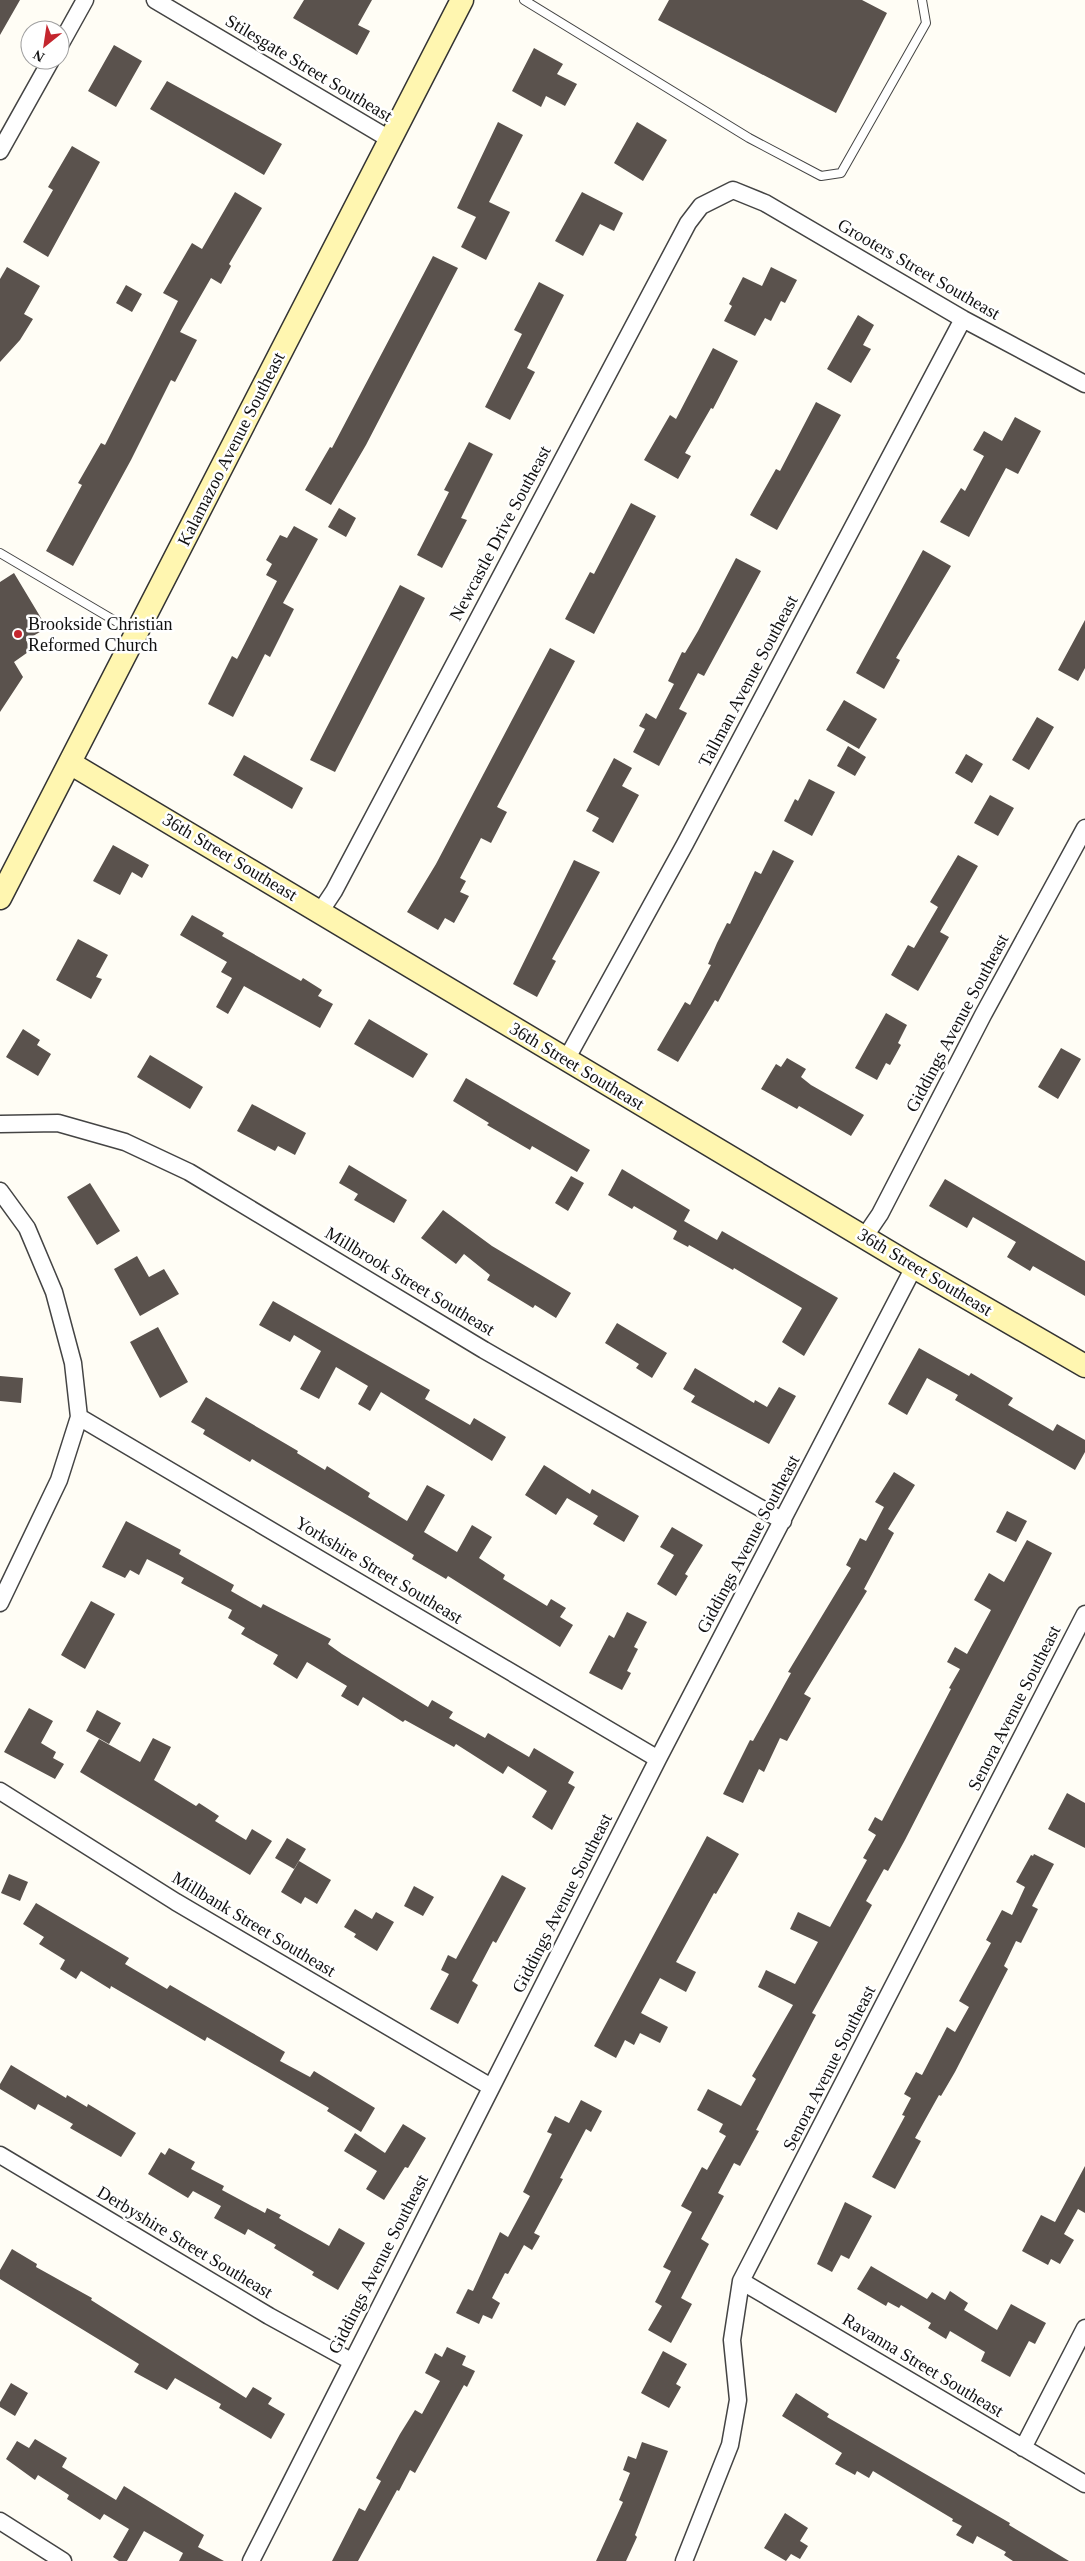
<svg xmlns="http://www.w3.org/2000/svg" width="1085" height="2561" viewBox="0 0 1085 2561" font-family="Georgia,serif">
	<style>
		.building { fill: #5a524d }
		.lines { fill: none; stroke-linecap: round; stroke-linejoin: round }
		.lane-casing { stroke: #444; stroke-width: 10 }
		.street-casing { stroke: #444; stroke-width: 19 }
		.secondary-casing { stroke: #333; stroke-width: 25 }
		.lane { stroke: #fff; stroke-width: 8 }
		.street { stroke: #fff; stroke-width: 16 }
		.secondary { stroke: #fff6b0; stroke-width: 22 }
		.poi-dot { fill: #c4262e; stroke: #fff; stroke-width: 2 }
		.labels { text-anchor: middle; stroke-width: 5; stroke-linejoin: round; paint-order: stroke }
		.street-label { font-size: 18px; fill: #111; stroke: #fff }
		.poi-label { font-size: 18px; fill: #111; stroke: #fff; text-anchor: start }
	</style>
	<rect width="100%" height="100%" fill="#fffdf5"/>
	<path class="building" d="M 0,0 L 20,0 L 0,35 Z
		M 304,0 L 372,0 L 358,25 L 370,31 L 357,55 L 293,18 Z
		M 669,0 L 862,0 L 887,13 L 836,113 L 658,20 Z
		M 114,45 L 142,61 L 116,107 L 88,91 Z
		M 534,48 L 563,64 L 557,74 L 577,84 L 565,106 L 546,96 L 541,107 L 512,91 Z
		M 167,81 L 282,144 L 264,175 L 150,109 Z
		M 498,122 L 523,135 L 489,202 L 510,212 L 486,260 L 461,247 L 476,217 L 457,208 Z
		M 637,122 L 667,140 L 643,181 L 614,163 Z
		M 72,146 L 100,162 L 48,257 L 23,242 L 53,190 L 48,187 Z
		M 235,192 L 262,208 L 229,264 L 231,266 L 221,284 L 211,278 L 180,332 L 197,340 L 175,382 L 171,380 L 131,460 L 73,566 L 46,551 L 82,485 L 78,483 L 101,443 L 105,445 L 178,301 L 163,293 L 192,243 L 202,249 Z
		M 582,192 L 623,213 L 614,231 L 600,224 L 583,256 L 555,241 Z
		M 433,256 L 458,268 L 366,445 L 331,505 L 305,490 L 330,447 L 332,448 Z
		M 7,267 L 40,286 L 24,314 L 33,319 L 20,340 L 0,362 L 0,279 Z
		M 771,267 L 797,280 L 785,303 L 781,301 L 771,321 L 765,318 L 755,336 L 724,321 L 732,306 L 729,304 L 743,277 L 762,286 Z
		M 539,282 L 564,295 L 527,368 L 535,372 L 510,420 L 485,407 L 522,334 L 514,330 Z
		M 126,285 L 142,294 L 132,312 L 116,303 Z
		M 858,315 L 874,325 L 863,345 L 871,349 L 851,383 L 827,369 Z
		M 713,348 L 738,361 L 713,409 L 711,408 L 685,453 L 691,456 L 678,479 L 644,460 L 670,415 L 676,419 Z
		M 816,402 L 841,415 L 777,530 L 750,515 L 776,469 L 780,471 Z
		M 1015,417 L 1041,431 L 1018,474 L 1006,468 L 969,537 L 940,522 L 961,488 L 965,491 L 984,456 L 973,450 L 984,431 L 1002,441 Z
		M 469,442 L 493,454 L 461,518 L 467,520 L 442,568 L 417,555 L 449,492 L 444,490 Z
		M 631,503 L 656,516 L 594,634 L 565,619 L 590,572 L 594,574 Z
		M 339,508 L 356,518 L 346,537 L 328,527 Z
		M 294,526 L 318,539 L 283,603 L 294,609 L 270,657 L 265,654 L 233,717 L 208,704 L 232,656 L 237,659 L 277,581 L 266,575 L 272,564 L 266,560 L 280,535 L 287,538 Z
		M 923,550 L 951,566 L 896,658 L 900,660 L 884,689 L 856,673 Z
		M 736,558 L 761,571 L 704,676 L 698,673 L 679,709 L 687,713 L 659,766 L 633,752 L 645,729 L 639,726 L 646,713 L 656,719 L 674,684 L 668,681 L 682,652 L 685,653 L 698,631 Z
		M 14,573 L 47,628 L 26,640 L 31,650 L 14,662 L 23,677 L 0,712 L 0,582 Z
		M 400,585 L 425,598 L 335,772 L 310,760 Z
		M 1085,620 L 1085,668 L 1078,681 L 1058,670 Z
		M 550,648 L 575,661 L 497,807 L 507,812 L 491,843 L 481,838 L 460,878 L 466,881 L 460,892 L 469,896 L 454,923 L 445,918 L 438,930 L 407,912 L 436,864 Z
		M 844,700 L 877,719 L 859,749 L 826,730 Z
		M 1037,717 L 1054,727 L 1029,770 L 1012,760 Z
		M 848,746 L 866,757 L 855,776 L 837,766 Z
		M 966,754 L 983,764 L 972,783 L 955,773 Z
		M 244,755 L 303,788 L 292,809 L 233,775 Z
		M 614,758 L 632,768 L 622,786 L 639,795 L 613,843 L 592,831 L 599,818 L 586,811 Z
		M 809,779 L 835,792 L 812,836 L 784,821 L 795,799 L 798,801 Z
		M 990,795 L 1014,808 L 998,836 L 974,823 Z
		M 113,845 L 149,865 L 142,878 L 132,872 L 120,895 L 93,881 Z
		M 773,850 L 794,861 L 718,1002 L 715,1000 L 678,1062 L 657,1050 L 685,1002 L 690,1005 L 711,965 L 708,964 L 717,943 L 727,923 L 730,924 L 755,871 L 761,874 Z
		M 958,855 L 978,866 L 940,932 L 949,937 L 918,991 L 891,975 L 908,945 L 914,948 L 938,907 L 930,902 Z
		M 574,860 L 600,872 L 552,959 L 556,961 L 537,997 L 513,984 Z
		M 192,915 L 224,933 L 222,936 L 301,981 L 303,978 L 322,990 L 318,996 L 333,1004 L 320,1028 L 244,986 L 228,1014 L 216,1007 L 232,978 L 221,972 L 227,962 L 180,935 Z
		M 78,939 L 108,955 L 96,977 L 102,979 L 91,999 L 56,980 Z
		M 886,1013 L 907,1025 L 898,1043 L 901,1045 L 890,1065 L 886,1063 L 877,1080 L 855,1068 Z
		M 369,1019 L 428,1054 L 413,1078 L 354,1044 Z
		M 23,1029 L 40,1040 L 37,1045 L 51,1054 L 38,1076 L 6,1057 Z
		M 1061,1048 L 1081,1059 L 1058,1099 L 1038,1087 Z
		M 150,1055 L 203,1087 L 190,1109 L 137,1077 Z
		M 787,1058 L 806,1069 L 801,1077 L 811,1085 L 864,1115 L 851,1136 L 799,1106 L 797,1109 L 761,1089 L 776,1064 L 781,1067 Z
		M 466,1078 L 590,1150 L 577,1172 L 532,1146 L 530,1150 L 487,1125 L 489,1123 L 453,1101 Z
		M 252,1104 L 306,1133 L 295,1155 L 278,1146 L 275,1151 L 237,1131 Z
		M 349,1165 L 407,1200 L 394,1223 L 354,1200 L 358,1194 L 339,1183 Z
		M 622,1169 L 690,1210 L 684,1221 L 717,1240 L 722,1231 L 838,1298 L 804,1356 L 782,1342 L 802,1308 L 734,1268 L 733,1270 L 689,1245 L 688,1247 L 673,1239 L 677,1231 L 634,1206 L 632,1209 L 608,1195 Z
		M 571,1176 L 584,1183 L 568,1211 L 555,1203 Z
		M 945,1179 L 1085,1261 L 1085,1296 L 1033,1266 L 1030,1271 L 1007,1257 L 1016,1242 L 973,1217 L 967,1228 L 929,1206 Z
		M 90,1183 L 120,1231 L 97,1245 L 67,1197 Z
		M 443,1210 L 492,1246 L 571,1293 L 556,1318 L 535,1305 L 533,1308 L 487,1280 L 490,1275 L 464,1254 L 456,1264 L 421,1238 Z
		M 137,1256 L 149,1277 L 164,1269 L 179,1294 L 140,1316 L 114,1269 Z
		M 273,1301 L 430,1390 L 425,1399 L 470,1425 L 474,1418 L 506,1437 L 492,1461 L 381,1392 L 370,1411 L 358,1404 L 368,1386 L 336,1367 L 319,1399 L 300,1389 L 321,1351 L 294,1335 L 290,1342 L 259,1325 Z
		M 617,1323 L 667,1353 L 652,1378 L 636,1368 L 639,1364 L 605,1343 Z
		M 158,1327 L 188,1382 L 160,1398 L 130,1342 Z
		M 919,1348 L 969,1376 L 971,1373 L 1013,1398 L 1008,1405 L 1053,1431 L 1057,1424 L 1085,1440 L 1085,1452 L 1075,1470 L 955,1400 L 958,1395 L 927,1378 L 907,1415 L 888,1404 Z
		M 695,1368 L 754,1403 L 755,1400 L 767,1407 L 779,1387 L 796,1396 L 769,1444 L 691,1402 L 695,1396 L 683,1389 Z
		M 0,1376 L 23,1378 L 21,1403 L 0,1401 Z
		M 206,1397 L 298,1451 L 297,1453 L 325,1470 L 327,1466 L 370,1493 L 368,1497 L 407,1521 L 427,1485 L 445,1495 L 424,1532 L 457,1552 L 472,1525 L 492,1537 L 479,1558 L 505,1575 L 503,1579 L 547,1606 L 551,1599 L 566,1608 L 560,1617 L 573,1625 L 560,1647 L 448,1576 L 446,1579 L 412,1559 L 414,1555 L 354,1519 L 252,1459 L 250,1462 L 203,1434 L 205,1430 L 191,1422 Z
		M 544,1465 L 590,1494 L 592,1489 L 639,1516 L 624,1542 L 593,1524 L 598,1516 L 567,1498 L 556,1515 L 525,1495 Z
		M 894,1472 L 915,1485 L 888,1529 L 894,1533 L 864,1589 L 867,1591 L 804,1694 L 811,1698 L 787,1741 L 780,1738 L 764,1772 L 759,1769 L 743,1803 L 723,1794 L 750,1740 L 753,1741 L 791,1673 L 788,1672 L 851,1568 L 846,1565 L 860,1538 L 866,1541 L 884,1507 L 875,1502 Z
		M 1007,1511 L 1027,1521 L 1016,1542 L 996,1532 Z
		M 126,1521 L 181,1550 L 179,1554 L 234,1585 L 231,1591 L 261,1608 L 263,1604 L 331,1639 L 328,1644 L 342,1654 L 428,1707 L 432,1700 L 453,1712 L 449,1718 L 485,1738 L 488,1733 L 529,1757 L 534,1748 L 574,1772 L 568,1783 L 575,1787 L 552,1830 L 532,1817 L 547,1791 L 508,1766 L 503,1774 L 456,1744 L 454,1747 L 405,1720 L 403,1722 L 363,1697 L 358,1706 L 341,1696 L 347,1686 L 307,1662 L 297,1679 L 273,1664 L 278,1655 L 241,1634 L 245,1628 L 228,1618 L 232,1610 L 181,1583 L 184,1578 L 147,1559 L 139,1575 L 130,1570 L 125,1578 L 102,1567 Z
		M 672,1527 L 703,1545 L 685,1574 L 688,1576 L 676,1596 L 657,1584 L 674,1555 L 660,1547 Z
		M 1027,1540 L 1052,1553 L 905,1840 L 888,1871 L 884,1869 L 866,1901 L 872,1905 L 812,2013 L 816,2015 L 756,2130 L 759,2131 L 740,2166 L 734,2163 L 718,2193 L 724,2196 L 701,2239 L 709,2244 L 681,2298 L 692,2304 L 671,2343 L 648,2330 L 662,2306 L 655,2302 L 671,2271 L 663,2267 L 692,2212 L 681,2206 L 702,2167 L 707,2170 L 726,2136 L 719,2132 L 723,2124 L 697,2110 L 708,2089 L 741,2106 L 756,2079 L 752,2076 L 793,2005 L 758,1987 L 766,1970 L 795,1984 L 818,1942 L 790,1929 L 798,1912 L 830,1927 L 867,1860 L 863,1858 L 876,1835 L 868,1830 L 875,1817 L 882,1821 L 951,1689 L 949,1688 L 960,1669 L 947,1662 L 955,1647 L 967,1654 L 991,1610 L 974,1600 L 989,1573 L 1004,1582 Z
		M 91,1601 L 115,1614 L 85,1669 L 61,1655 Z
		M 627,1612 L 647,1622 L 634,1647 L 638,1649 L 627,1671 L 631,1673 L 622,1690 L 589,1673 L 609,1635 L 614,1638 Z
		M 29,1708 L 53,1721 L 41,1743 L 56,1752 L 53,1758 L 64,1764 L 55,1779 L 4,1752 Z
		M 97,1710 L 121,1723 L 109,1744 L 86,1731 Z
		M 153,1738 L 171,1747 L 154,1780 L 196,1806 L 199,1803 L 219,1816 L 215,1821 L 246,1840 L 252,1829 L 272,1841 L 250,1875 L 80,1772 L 99,1739 L 140,1762 Z
		M 1067,1793 L 1085,1803 L 1085,1848 L 1048,1829 Z
		M 707,1836 L 739,1854 L 716,1894 L 714,1893 L 676,1962 L 696,1972 L 686,1992 L 660,1978 L 641,2013 L 668,2027 L 660,2043 L 640,2033 L 634,2045 L 625,2040 L 616,2058 L 594,2046 Z
		M 287,1838 L 306,1849 L 294,1869 L 275,1858 Z
		M 1034,1854 L 1054,1864 L 1032,1906 L 1038,1909 L 1021,1943 L 1016,1941 L 1004,1966 L 1008,1969 L 955,2072 L 941,2096 L 939,2095 L 915,2138 L 921,2141 L 895,2189 L 872,2177 L 905,2116 L 902,2115 L 911,2098 L 904,2094 L 916,2072 L 922,2075 L 947,2027 L 955,2032 L 969,2007 L 959,2001 L 991,1943 L 986,1940 L 1002,1910 L 1012,1915 L 1025,1887 L 1016,1882 L 1031,1855 L 1033,1856 Z
		M 299,1861 L 331,1880 L 317,1904 L 305,1897 L 301,1904 L 281,1892 Z
		M 9,1874 L 28,1882 L 20,1901 L 1,1893 Z
		M 502,1875 L 526,1888 L 496,1943 L 493,1941 L 472,1981 L 478,1985 L 458,2024 L 430,2009 L 449,1974 L 441,1970 L 448,1955 L 456,1959 Z
		M 414,1886 L 434,1897 L 423,1916 L 404,1906 Z
		M 36,1903 L 129,1958 L 125,1964 L 167,1989 L 170,1985 L 285,2052 L 280,2061 L 310,2077 L 314,2071 L 375,2108 L 361,2132 L 327,2111 L 329,2108 L 207,2037 L 205,2041 L 111,1986 L 110,1989 L 81,1971 L 76,1979 L 60,1969 L 65,1960 L 39,1944 L 44,1937 L 23,1924 Z
		M 355,1909 L 372,1919 L 376,1912 L 394,1922 L 377,1951 L 354,1937 L 356,1934 L 344,1927 Z
		M 11,2065 L 66,2098 L 67,2095 L 87,2107 L 88,2104 L 136,2133 L 121,2157 L 70,2128 L 73,2124 L 38,2104 L 35,2110 L 0,2089 L 0,2084 Z
		M 581,2100 L 602,2111 L 591,2132 L 586,2129 L 560,2178 L 563,2179 L 534,2233 L 540,2236 L 532,2250 L 524,2245 L 508,2274 L 505,2273 L 492,2298 L 500,2303 L 492,2319 L 483,2315 L 479,2324 L 456,2313 L 468,2289 L 473,2291 L 500,2232 L 508,2237 L 530,2196 L 523,2192 L 552,2134 L 547,2132 L 555,2116 L 569,2123 Z
		M 403,2124 L 426,2138 L 408,2168 L 405,2167 L 384,2200 L 366,2189 L 377,2171 L 344,2151 L 355,2133 L 385,2153 Z
		M 169,2148 L 195,2162 L 191,2169 L 224,2186 L 222,2190 L 265,2213 L 267,2208 L 281,2215 L 279,2218 L 329,2246 L 339,2228 L 365,2243 L 338,2290 L 312,2275 L 314,2272 L 274,2248 L 276,2245 L 248,2229 L 245,2235 L 214,2218 L 221,2206 L 193,2191 L 188,2198 L 148,2174 L 161,2152 L 165,2155 Z
		M 1085,2166 L 1085,2213 L 1078,2209 L 1064,2234 L 1074,2240 L 1060,2264 L 1051,2259 L 1048,2265 L 1022,2251 L 1041,2215 L 1055,2222 Z
		M 845,2202 L 872,2216 L 849,2259 L 841,2255 L 832,2272 L 817,2264 Z
		M 12,2249 L 37,2264 L 36,2267 L 92,2298 L 91,2300 L 246,2398 L 253,2387 L 272,2398 L 268,2404 L 285,2414 L 271,2439 L 219,2408 L 221,2404 L 175,2378 L 167,2390 L 134,2372 L 139,2364 L 0,2279 L 0,2270 Z
		M 871,2266 L 927,2299 L 932,2292 L 945,2300 L 950,2291 L 968,2303 L 964,2310 L 997,2330 L 1011,2304 L 1046,2323 L 1035,2344 L 1029,2341 L 1010,2377 L 981,2361 L 985,2352 L 950,2331 L 946,2339 L 928,2328 L 931,2323 L 901,2305 L 899,2308 L 888,2302 L 886,2306 L 857,2289 Z
		M 447,2347 L 466,2356 L 462,2365 L 475,2371 L 467,2387 L 464,2385 L 415,2473 L 410,2470 L 399,2491 L 397,2490 L 358,2561 L 332,2561 L 359,2508 L 365,2511 L 381,2481 L 376,2478 L 400,2434 L 415,2410 L 422,2414 L 440,2381 L 425,2373 L 435,2353 L 442,2357 Z
		M 663,2351 L 687,2364 L 676,2384 L 681,2387 L 669,2408 L 641,2393 Z
		M 11,2383 L 28,2393 L 15,2416 L 0,2407 L 0,2402 Z
		M 796,2393 L 829,2414 L 827,2417 L 1010,2523 L 1009,2525 L 1069,2561 L 1013,2561 L 1004,2555 L 1006,2552 L 977,2536 L 973,2544 L 956,2535 L 962,2526 L 952,2521 L 953,2519 L 873,2471 L 869,2478 L 857,2471 L 855,2475 L 835,2464 L 842,2453 L 782,2416 Z
		M 35,2439 L 67,2458 L 62,2467 L 116,2500 L 124,2486 L 204,2535 L 198,2547 L 224,2561 L 179,2561 L 183,2553 L 144,2531 L 127,2561 L 119,2561 L 113,2557 L 129,2529 L 104,2514 L 100,2520 L 67,2499 L 69,2495 L 38,2475 L 35,2480 L 6,2459 L 17,2441 L 29,2448 Z
		M 642,2442 L 668,2451 L 635,2535 L 637,2537 L 626,2561 L 596,2561 L 623,2502 L 619,2500 L 630,2473 L 623,2470 L 628,2456 L 636,2459 Z
		M 785,2513 L 808,2528 L 800,2541 L 808,2546 L 800,2559 L 791,2554 L 786,2561 L 764,2548 Z"/>
	<g class="lines">
		<defs>
			<path id="lane" d="M 524,0 L 749,138 L 821,176 L 841,173 L 926,23 L 922,0
				M 0,553 L 134,632"/>
			<path id="street" d="M 155,0 L 391,140
				M 60,45 L 85,0
				M 0,151 L 51,60
				M 320,912 L 334,891 L 688,223 L 701,206 L 733,190 L 765,203 L 963,319 L 1085,384
				M 566,1060 L 685,844 L 963,319
				M 0,1124 L 58,1123 L 125,1142 L 189,1172 L 484,1350 L 783,1521
				M 0,1191 L 27,1228 L 54,1292 L 73,1363 L 79,1417 L 59,1480 L 0,1603
				M 865,1236 L 880,1214 L 983,1015 L 1085,828
				M 79,1417 L 658,1759
				M 0,1791 L 176,1902 L 491,2087
				M 0,2155 L 269,2316 L 351,2361
				M 741,2281 L 1085,2484
				M 1023,2448 L 1085,2328
				M 0,2521 L 63,2561
				M 251,2561 L 658,1759 L 914,1267
				M 684,2561 L 730,2445 L 738,2400 L 732,2340 L 741,2281 L 1085,1614"/>
			<path id="secondary" d="M 70,763 L 914,1267 L 1085,1366
				M 0,898 L 462,0"/>
		</defs>
		<use href="#lane" class="lane-casing"/>
		<use href="#street" class="street-casing"/>
		<use href="#secondary" class="secondary-casing"/>
		<use href="#lane" class="lane"/>
		<use href="#street" class="street"/>
		<use href="#secondary" class="secondary"/>
	</g>
	<circle class="poi-dot" cx="18" cy="634" r="5"/>
	<g class="labels">
		<g class="street-label">
			<text transform="translate(309 68) rotate(31)" y="6">Stilesgate Street Southeast</text>
			<text transform="translate(919 269) rotate(30)" y="6">Grooters Street Southeast</text>
			<text transform="translate(231 449) rotate(-63)" y="6">Kalamazoo Avenue Southeast</text>
			<text transform="translate(500 533) rotate(-62)" y="6">Newcastle Drive Southeast</text>
			<text transform="translate(748 681) rotate(-62)" y="6">Tallman Avenue Southeast</text>
			<text transform="translate(230 857) rotate(31)" y="6">36th Street Southeast</text>
			<text transform="translate(957 1023) rotate(-62)" y="6">Giddings Avenue Southeast</text>
			<text transform="translate(577 1066) rotate(31)" y="6">36th Street Southeast</text>
			<text transform="translate(925 1272) rotate(31)" y="6">36th Street Southeast</text>
			<text transform="translate(410 1281) rotate(31)" y="6">Millbrook Street Southeast</text>
			<text transform="translate(748 1544) rotate(-62)" y="6">Giddings Avenue Southeast</text>
			<text transform="translate(379 1570) rotate(31)" y="6">Yorkshire Street Southeast</text>
			<text transform="translate(1014 1708) rotate(-63)" y="6">Senora Avenue Southeast</text>
			<text transform="translate(562 1903) rotate(-63)" y="6">Giddings Avenue Southeast</text>
			<text transform="translate(254 1924) rotate(31)" y="6">Millbank Street Southeast</text>
			<text transform="translate(829 2068) rotate(-63)" y="6">Senora Avenue Southeast</text>
			<text transform="translate(185 2242) rotate(31)" y="6">Derbyshire Street Southeast</text>
			<text transform="translate(378 2264) rotate(-63)" y="6">Giddings Avenue Southeast</text>
			<text transform="translate(923 2365) rotate(31)" y="6">Ravanna Street Southeast</text>
		</g>
		<g class="poi-label">
			<text x="28" y="630">Brookside Christian<tspan x="28" dy="21">Reformed Church</tspan></text>
		</g>
	</g>
	<g transform="translate(45 45) rotate(210)"><circle r="24" fill="#ffffff" stroke="#a0a0a0"/>
	<path d="M0-4L9 19L0 12L-9 19Z" fill="#c4262e"/>
	<text y="-8" font-size="14" font-weight="bold" text-anchor="middle" fill="#111111">N</text>
	</g>
</svg>
